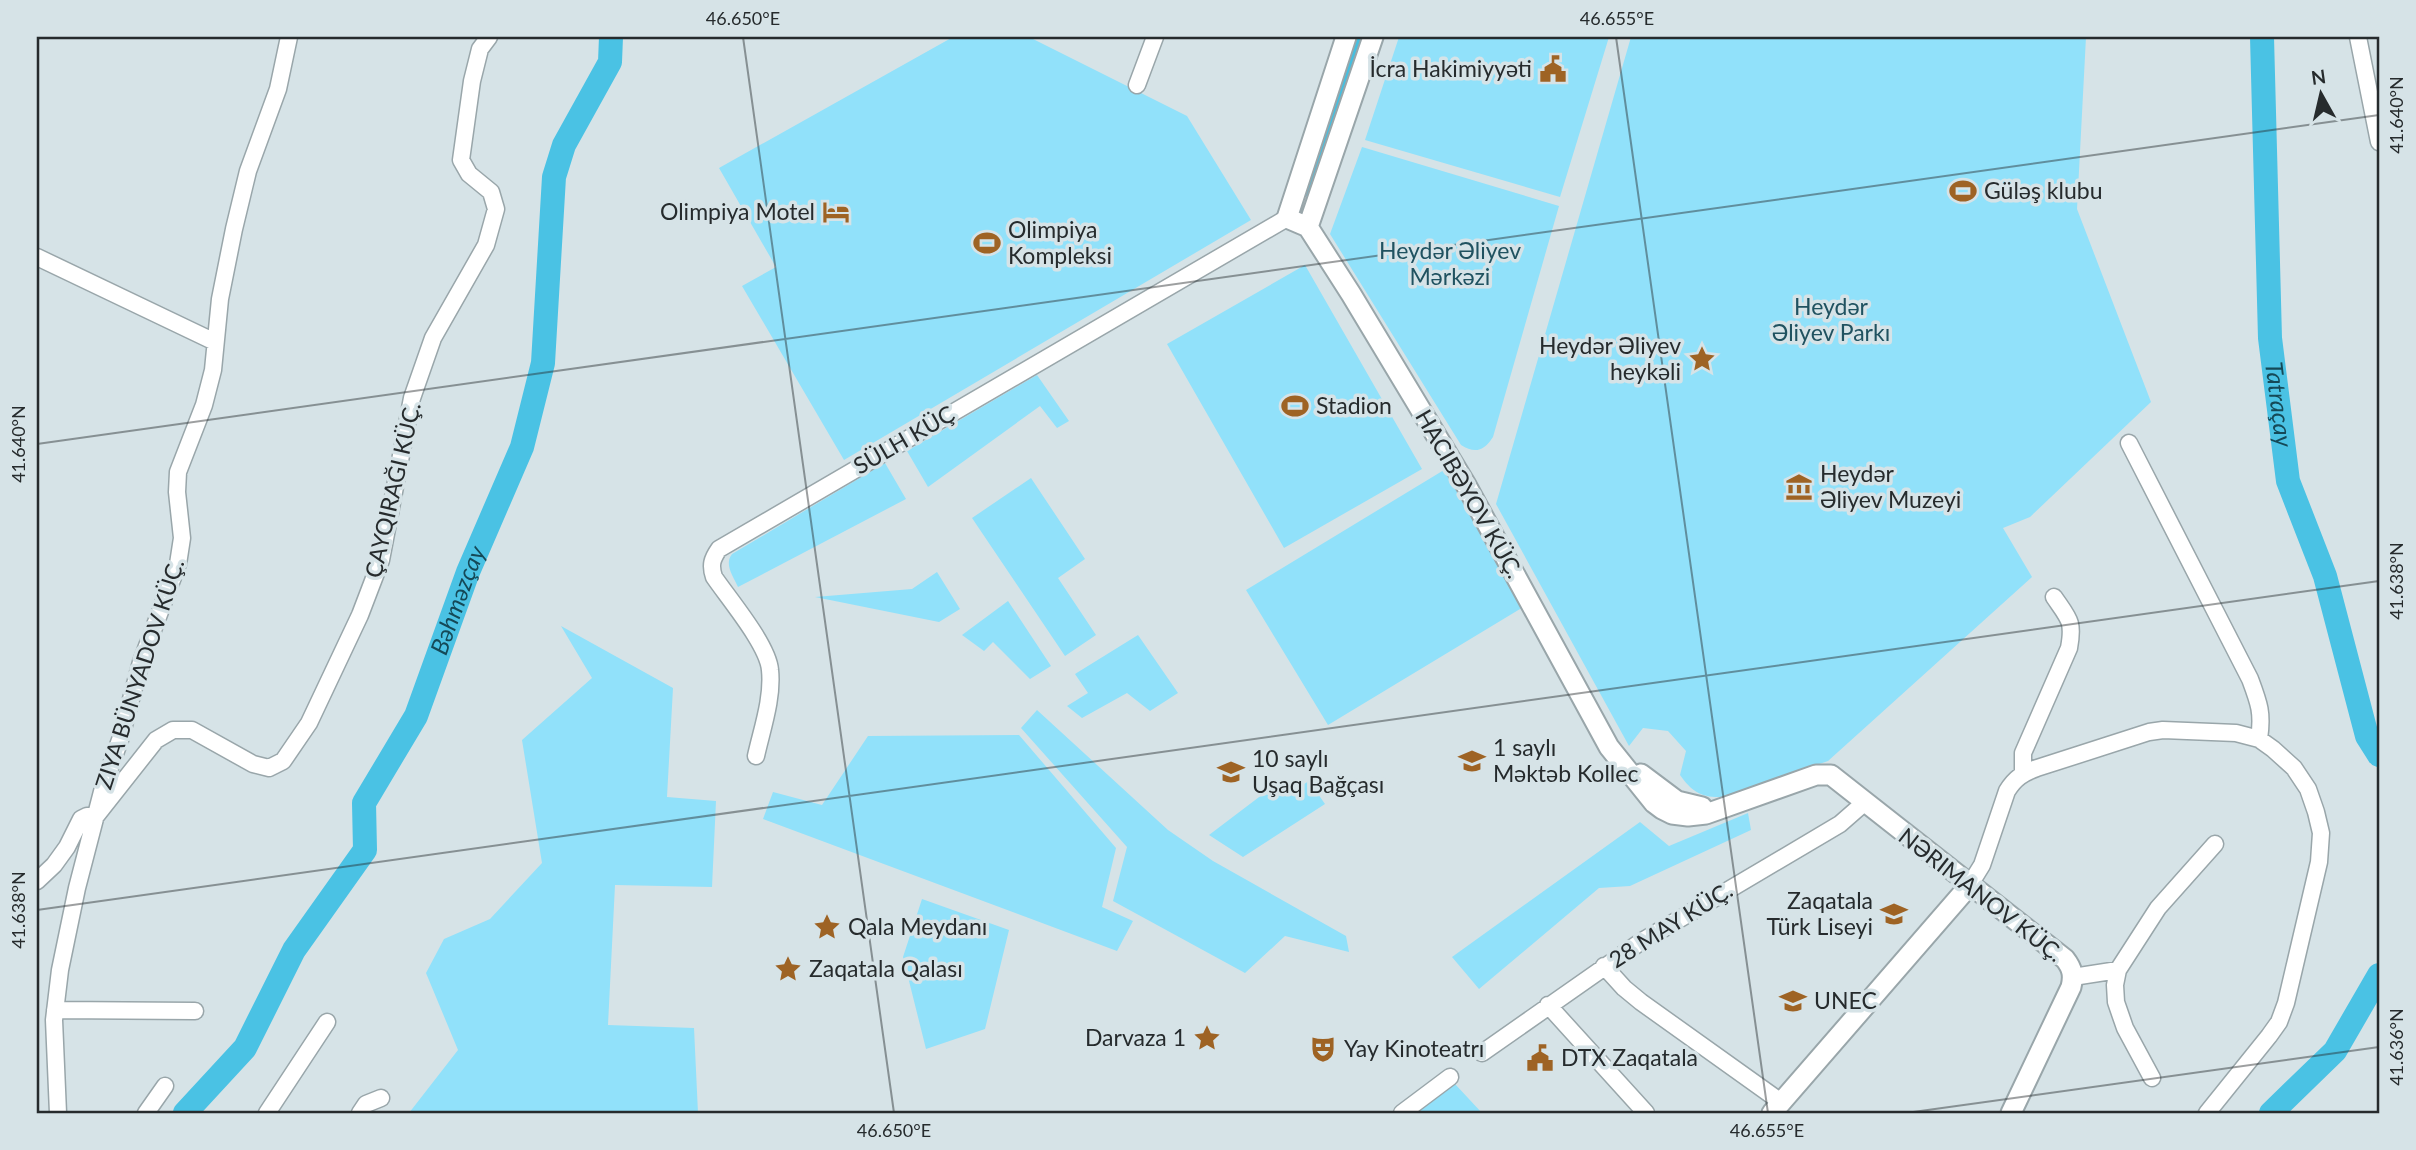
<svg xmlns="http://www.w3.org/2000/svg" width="2416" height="1150" viewBox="0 0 2416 1150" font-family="Lato,sans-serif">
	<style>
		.green { fill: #91e1fa }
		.forest { fill: #46bfe0 }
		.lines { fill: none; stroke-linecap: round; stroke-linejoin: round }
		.river { stroke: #4ac2e4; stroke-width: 24 }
		.minor-casing { stroke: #99a6aa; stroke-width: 19 }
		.tertiary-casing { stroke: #99a6aa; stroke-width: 23 }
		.minor { stroke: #fff; stroke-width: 16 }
		.tertiary { stroke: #fff; stroke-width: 19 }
		.ticks { fill: none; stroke: #262b2d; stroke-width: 2; stroke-opacity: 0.45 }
		.labels { text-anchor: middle; stroke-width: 7; stroke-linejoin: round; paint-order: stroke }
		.poi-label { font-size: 23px; fill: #262b2d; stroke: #d6e3e7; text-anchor: start }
		.park-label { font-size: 23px; fill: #205260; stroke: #d6e3e7 }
		.street-label { font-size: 23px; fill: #262b2d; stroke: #d6e3e7 }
		.water-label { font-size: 24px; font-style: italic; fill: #154957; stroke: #d6e3e7 }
		.neatline { fill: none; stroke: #262b2d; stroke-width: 2.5 }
		.ticks-label { font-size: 18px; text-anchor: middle; fill: #262b2d }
	</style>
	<rect width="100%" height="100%" fill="#d6e3e7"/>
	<path class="green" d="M 953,37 L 1029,37 L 1187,116 L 1251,220 L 844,460 L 742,286 L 776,267 L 719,168 Z
		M 1399,37 L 1609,37 L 1560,197 L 1365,140 Z
		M 1631,37 L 2086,37 L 2077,209 L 2151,402 L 2030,517 L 2003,528 L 2032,577 L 1828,761 L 1723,797 C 1702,798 1692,792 1680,775 L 1686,751 L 1668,731 L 1643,728 L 1629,746 L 1496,504 Z
		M 1362,147 L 1559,206 L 1493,437 C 1484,451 1475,454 1461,445 L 1330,234 Z
		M 1305,265 L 1422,469 L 1284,548 L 1167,344 Z
		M 1037,375 L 1069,421 L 1057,428 L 1040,406 L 928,487 L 907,451 Z
		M 885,463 L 906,499 L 738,587 C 733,576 724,564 732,554 Z
		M 1444,470 L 1525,606 L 1328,725 L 1246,590 Z
		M 1031,478 L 1085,559 L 1058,578 L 1096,635 L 1065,656 L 972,518 Z
		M 937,572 L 960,609 L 939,622 L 815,597 L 912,589 Z
		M 1008,601 L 1051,666 L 1030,679 L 993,642 L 984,651 L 962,635 Z
		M 561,626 L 673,688 L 667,797 L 716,801 L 712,887 L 615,885 L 608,1025 L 694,1028 L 698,1113 L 409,1113 L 458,1050 L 426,973 L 444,939 L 490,919 L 542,863 L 522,740 L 592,678 Z
		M 1138,635 L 1178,693 L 1150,711 L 1127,693 L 1082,718 L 1067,706 L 1088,693 L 1075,674 Z
		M 1037,710 L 1168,830 L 1213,861 L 1346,936 L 1349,952 L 1285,936 L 1245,973 L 1113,901 L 1127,847 L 1021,728 Z
		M 1019,735 L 1116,848 L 1102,907 L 1133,921 L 1117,951 L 763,819 L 773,792 L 822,805 L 868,736 Z
		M 1309,781 L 1325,804 L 1243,857 L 1209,835 L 1279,782 L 1288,794 Z
		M 1748,813 L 1751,830 L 1630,886 L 1599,888 L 1479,989 L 1452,957 L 1640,822 L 1669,846 Z
		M 922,899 L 1009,930 L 985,1029 L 926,1049 L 903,957 Z
		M 1455,1084 L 1482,1113 L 1416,1113 Z"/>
	<path class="forest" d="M 1353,37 L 1363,37 L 1310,198 L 1299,193 Z"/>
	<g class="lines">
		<g class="river">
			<path id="s1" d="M 2262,37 L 2270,338 L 2288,481 L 2325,576 L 2367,736 L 2379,755"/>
			<path id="s2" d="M 185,1113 L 245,1048 L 294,950 L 365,850 L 364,803 L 416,716 L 468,572 L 522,447 L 543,363 L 554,177 L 564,145 L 610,62 L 611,37"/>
			<path d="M 2271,1113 L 2335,1051 L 2379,975"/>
		</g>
		<defs>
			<path id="minor" d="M 2358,37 L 2379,142
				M 1137,85 L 1155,37
				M 37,257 L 215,342
				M 2129,443 L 2250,679 C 2259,703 2263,713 2259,739
				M 756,756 C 762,729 773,698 770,670 C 768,645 729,599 714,577 C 710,565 712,559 719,549 L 1287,218
				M 2023,773 L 2023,753 L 2069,648 C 2074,621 2069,619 2054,597
				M 37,881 L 54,865 L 67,847 L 81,819 L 87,816 L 96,816 L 156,740 L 173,730 L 192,730 L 253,764 L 269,768 L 283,761 L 309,723 L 360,615 L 381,560 L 412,398 L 433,338 L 486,245 L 496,209 L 491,192 L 469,174 L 461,160 L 472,81 L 480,49 L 489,37
				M 1969,886 L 1982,865 L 2007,791 C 2015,778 2023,773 2037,768 L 2149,732 L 2163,730 L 2236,733 L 2259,739 L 2273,749 L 2294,768 L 2308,789 L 2316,812 L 2321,833 L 2319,862 L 2286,1003 L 2279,1022 L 2269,1036 L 2207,1113
				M 1604,966 L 1624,988 L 1641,1002 L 1781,1102
				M 2073,977 L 2118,970
				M 1548,1005 L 1646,1113
				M 55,1010 L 195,1011
				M 1482,1053 L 1639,943 L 1840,824 L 1864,803
				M 2152,1078 L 2125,1028 L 2116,1002 L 2115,985 L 2118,970 L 2158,908 L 2215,844
				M 58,1113 L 54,1020 L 60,970 L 77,888 L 104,784 L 120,740 L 141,662 L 178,564 L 182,538 L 177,492 L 178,472 L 204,405 L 213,370 L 220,299 L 234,229 L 248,171 L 278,89 L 289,37
				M 146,1113 L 165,1086
				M 267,1113 L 327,1022
				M 360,1113 L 366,1104 L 381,1098
				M 1402,1113 L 1450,1077"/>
			<path id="tertiary" d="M 1308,227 L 1351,294 L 1466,485 L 1609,747 L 1654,803 L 1662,809 L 1672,814 L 1688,816 L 1706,814 L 1816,775 L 1831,775 L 2065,959 C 2072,968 2074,975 2071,987 L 2011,1113
				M 1308,227 L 1287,218 L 1346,37
				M 1308,227 L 1373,37
				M 1641,774 L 1677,801 L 1702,807
				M 1772,1113 L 1969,886"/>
		</defs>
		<use href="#minor" class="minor-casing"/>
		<use href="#tertiary" class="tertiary-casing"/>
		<use href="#minor" class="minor"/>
		<use href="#tertiary" class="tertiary"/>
	</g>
	<path class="ticks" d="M 743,37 L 894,1113M 1616,37 L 1768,1113M 37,444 L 2379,115M 37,910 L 2379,581M 1906,1113 L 2379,1047"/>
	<defs>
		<symbol id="civic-bare" viewBox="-9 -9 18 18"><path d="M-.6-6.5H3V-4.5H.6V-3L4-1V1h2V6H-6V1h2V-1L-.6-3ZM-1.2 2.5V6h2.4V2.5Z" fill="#9e6324" stroke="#d6e3e7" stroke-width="2.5" paint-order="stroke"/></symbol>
		<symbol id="stadium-bare" viewBox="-9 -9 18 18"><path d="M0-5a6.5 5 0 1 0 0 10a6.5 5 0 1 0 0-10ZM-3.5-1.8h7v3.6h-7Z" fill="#9e6324" stroke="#d6e3e7" stroke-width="2.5" paint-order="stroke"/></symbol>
		<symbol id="hotel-bare" viewBox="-9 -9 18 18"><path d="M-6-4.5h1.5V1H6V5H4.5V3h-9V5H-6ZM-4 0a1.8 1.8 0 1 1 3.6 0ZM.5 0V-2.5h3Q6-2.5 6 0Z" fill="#9e6324" stroke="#d6e3e7" stroke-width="2.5" paint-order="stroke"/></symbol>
		<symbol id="sight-bare" viewBox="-9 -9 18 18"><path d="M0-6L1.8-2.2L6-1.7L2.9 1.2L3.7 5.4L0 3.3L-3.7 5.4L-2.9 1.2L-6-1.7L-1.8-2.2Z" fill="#9e6324" stroke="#d6e3e7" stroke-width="2.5" paint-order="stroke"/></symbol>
		<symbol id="museum-bare" viewBox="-9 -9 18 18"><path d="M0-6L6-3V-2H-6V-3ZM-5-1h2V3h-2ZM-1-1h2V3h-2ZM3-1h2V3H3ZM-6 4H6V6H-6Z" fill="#9e6324" stroke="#d6e3e7" stroke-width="2.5" paint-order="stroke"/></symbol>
		<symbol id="school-bare" viewBox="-9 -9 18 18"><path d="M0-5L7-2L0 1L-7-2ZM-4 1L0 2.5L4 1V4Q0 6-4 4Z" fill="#9e6324" stroke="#d6e3e7" stroke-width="2.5" paint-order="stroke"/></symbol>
		<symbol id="university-bare" viewBox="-9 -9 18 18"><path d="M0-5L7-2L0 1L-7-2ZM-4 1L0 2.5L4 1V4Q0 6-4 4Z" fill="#9e6324" stroke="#d6e3e7" stroke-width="2.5" paint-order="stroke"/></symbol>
		<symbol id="theatre-bare" viewBox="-9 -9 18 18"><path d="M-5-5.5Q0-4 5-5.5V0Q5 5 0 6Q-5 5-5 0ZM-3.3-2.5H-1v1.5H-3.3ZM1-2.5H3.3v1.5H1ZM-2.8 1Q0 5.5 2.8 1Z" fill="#9e6324" stroke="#d6e3e7" stroke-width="2.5" paint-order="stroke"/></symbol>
	</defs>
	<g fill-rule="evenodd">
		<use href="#civic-bare" x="1534" y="50" width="38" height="38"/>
		<use href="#stadium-bare" x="1944" y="172" width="38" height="38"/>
		<use href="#hotel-bare" x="817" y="193" width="38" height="38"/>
		<use href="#stadium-bare" x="968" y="224" width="38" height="38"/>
		<use href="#sight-bare" x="1683" y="340" width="38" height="38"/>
		<use href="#stadium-bare" x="1276" y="387" width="38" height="38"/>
		<use href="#museum-bare" x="1780" y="468" width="38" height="38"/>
		<use href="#school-bare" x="1453" y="742" width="38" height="38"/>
		<use href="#school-bare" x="1212" y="753" width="38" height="38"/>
		<use href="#school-bare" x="1875" y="895" width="38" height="38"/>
		<use href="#sight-bare" x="808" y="908" width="38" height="38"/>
		<use href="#sight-bare" x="769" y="950" width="38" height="38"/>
		<use href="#university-bare" x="1774" y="982" width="38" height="38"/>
		<use href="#sight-bare" x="1188" y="1019" width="38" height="38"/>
		<use href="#theatre-bare" x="1304" y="1030" width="38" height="38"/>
		<use href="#civic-bare" x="1521" y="1039" width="38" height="38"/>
	</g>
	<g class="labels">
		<g class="poi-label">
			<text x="1532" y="77" text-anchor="end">İcra Hakimiyyəti</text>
			<text x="1984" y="199">Güləş klubu</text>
			<text x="815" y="220" text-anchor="end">Olimpiya Motel</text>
			<text x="1008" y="238">Olimpiya<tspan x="1008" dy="26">Kompleksi</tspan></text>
			<text x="1681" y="354" text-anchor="end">Heydər Əliyev<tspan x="1681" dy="26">heykəli</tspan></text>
			<text x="1316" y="414">Stadion</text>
			<text x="1820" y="482">Heydər<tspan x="1820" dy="26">Əliyev Muzeyi</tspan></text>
			<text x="1493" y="756">1 saylı<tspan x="1493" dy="26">Məktəb Kollec</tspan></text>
			<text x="1252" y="767">10 saylı<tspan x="1252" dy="26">Uşaq Bağçası</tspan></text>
			<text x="1873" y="909" text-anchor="end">Zaqatala<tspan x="1873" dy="26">Türk Liseyi</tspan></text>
			<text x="848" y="935">Qala Meydanı</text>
			<text x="809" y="977">Zaqatala Qalası</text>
			<text x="1814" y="1009">UNEC</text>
			<text x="1186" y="1046" text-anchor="end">Darvaza 1</text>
			<text x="1344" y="1057">Yay Kinoteatrı</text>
			<text x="1561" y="1066">DTX Zaqatala</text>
		</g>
		<g class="park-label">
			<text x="1450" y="259">Heydər Əliyev<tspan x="1450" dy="26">Mərkəzi</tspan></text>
			<text x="1831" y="315">Heydər<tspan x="1831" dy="26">Əliyev Parkı</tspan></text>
		</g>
		<g class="street-label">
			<text transform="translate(904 440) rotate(-30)" y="8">SÜLH KÜÇ</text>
			<text transform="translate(393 490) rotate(-77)" y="8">ÇAYQIRAĞI KÜÇ.</text>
			<text transform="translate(1469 494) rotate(60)" y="8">HACIBƏYOV KÜÇ.</text>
			<text transform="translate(140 674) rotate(-72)" y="8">ZIYA BÜNYADOV KÜÇ.</text>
			<text transform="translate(1981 895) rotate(38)" y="8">NƏRIMANOV KÜÇ.</text>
			<text transform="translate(1671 925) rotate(-32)" y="8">28 MAY KÜÇ.</text>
		</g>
		<g class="water-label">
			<text dy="8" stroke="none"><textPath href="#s1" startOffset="368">Tatraçay</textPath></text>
			<text dy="8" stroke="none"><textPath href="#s2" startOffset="592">Bəhməzçay</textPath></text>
		</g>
	</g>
	<rect width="2416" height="1150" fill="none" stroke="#d6e3e7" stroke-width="77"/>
	<g transform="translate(2321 94) rotate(352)" stroke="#d6e3e7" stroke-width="5" paint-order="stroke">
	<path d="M0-5L12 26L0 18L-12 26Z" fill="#262b2d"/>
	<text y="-10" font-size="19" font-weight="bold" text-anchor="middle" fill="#262b2d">N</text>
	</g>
	<rect x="38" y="38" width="2340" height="1074" class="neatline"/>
	<g class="ticks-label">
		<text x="743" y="25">46.650°E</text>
		<text x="1617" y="25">46.655°E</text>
		<text transform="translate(2397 115) rotate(-90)" y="6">41.640°N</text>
		<text transform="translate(19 444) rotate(-90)" y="6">41.640°N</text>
		<text transform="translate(2397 581) rotate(-90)" y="6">41.638°N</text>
		<text transform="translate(19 910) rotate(-90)" y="6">41.638°N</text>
		<text transform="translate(2397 1047) rotate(-90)" y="6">41.636°N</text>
		<text x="894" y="1137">46.650°E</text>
		<text x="1767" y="1137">46.655°E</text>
	</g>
</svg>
